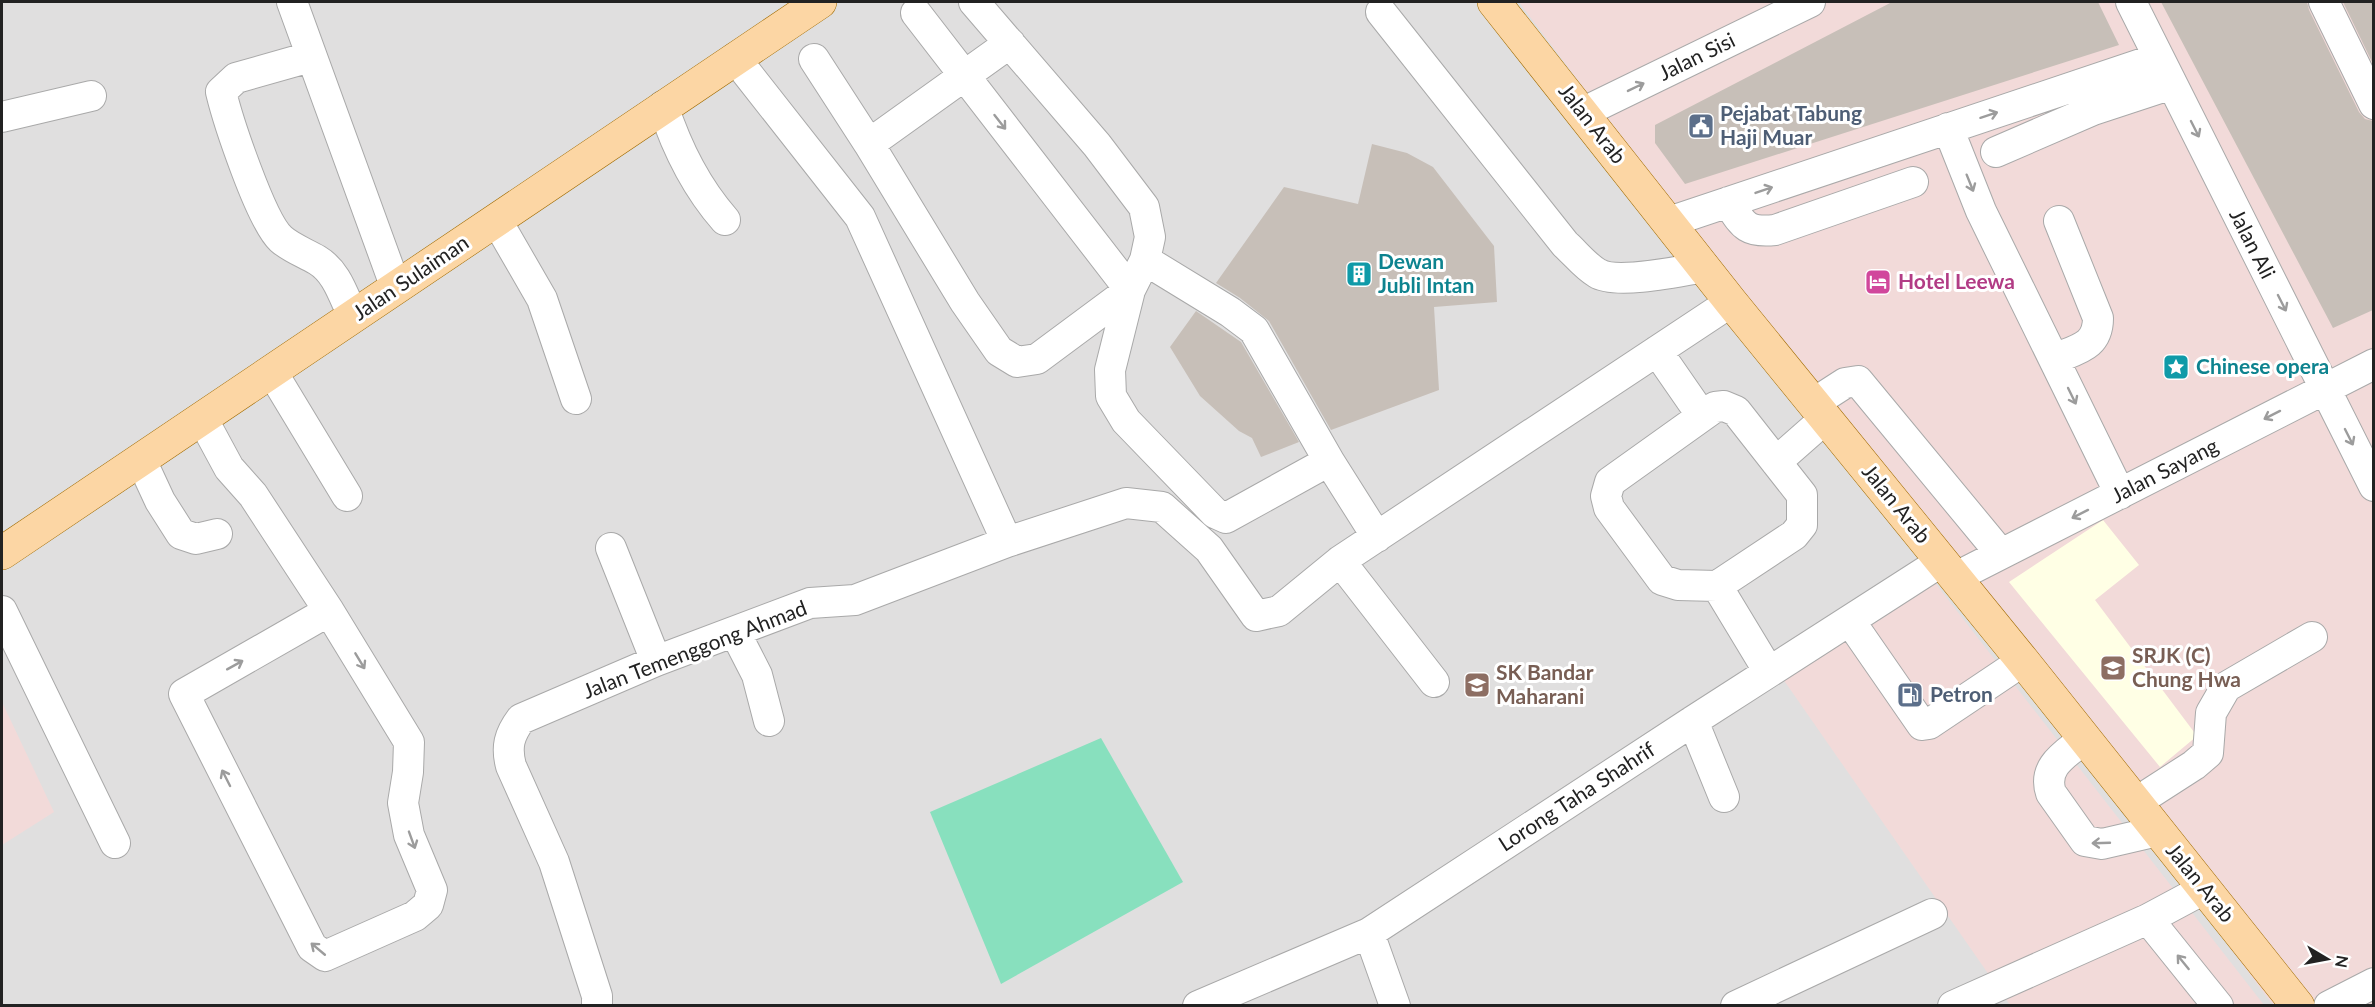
<svg xmlns="http://www.w3.org/2000/svg" width="2375" height="1007" viewBox="0 0 2375 1007" font-family="Lato,sans-serif">
	<style>
		.residential { fill: #e0dfdf }
		.commercial { fill: #f2dad9 }
		.education { fill: #ffffe5 }
		.pitch { fill: #88e0be }
		.building { fill: #c7bfb8 }
		.lines { fill: none; stroke-linecap: round; stroke-linejoin: round }
		.minor-casing { stroke: #a9a9a9; stroke-width: 32 }
		.major-casing { stroke: #a06b00; stroke-width: 34 }
		.minor { stroke: #fff; stroke-width: 30 }
		.major { stroke: #fcd6a4; stroke-width: 33 }
		.oneway { stroke: #9c9c9c }
		.labels { text-anchor: middle; stroke-width: 6; stroke-linejoin: round; paint-order: stroke }
		.street-label { font-size: 21px; fill: #222; stroke: #fff }
		.service-label { font-size: 21px; font-weight: bold; fill: #4e5e75; stroke: #fff; text-anchor: start }
		.culture-label { font-size: 21px; font-weight: bold; fill: #0d838f; stroke: #fff; text-anchor: start }
		.hotel-label { font-size: 21px; font-weight: bold; fill: #b23c85; stroke: #fff; text-anchor: start }
		.education-label { font-size: 21px; font-weight: bold; fill: #785e54; stroke: #fff; text-anchor: start }
	</style>
	<rect width="100%" height="100%" fill="#f2efe9"/>
	<path class="residential" d="M 2,2 L 2373,2 L 2373,1005 L 2,1005 Z"/>
	<path class="commercial" d="M 1519,2 L 2373,2 L 2373,1005 L 2273,1005 Z
		M 1932,579 L 2264,1005 L 2010,1005 L 1783,679 Z
		M 2,702 L 54,812 L 2,845 Z"/>
	<path class="education" d="M 2103,520 L 2139,565 L 2095,600 L 2197,736 L 2160,767 L 2009,582 Z"/>
	<path class="pitch" d="M 1101,738 L 1183,882 L 1001,984 L 930,812 Z"/>
	<path class="building" d="M 1892,2 L 2098,2 L 2119,45 L 1685,184 L 1655,143 L 1655,125 Z
		M 2161,2 L 2307,2 L 2309,10 L 2359,112 L 2365,119 L 2373,121 L 2373,310 L 2333,328 Z
		M 2343,2 L 2373,2 L 2373,64 Z
		M 1372,144 L 1407,153 L 1433,167 L 1494,246 L 1497,302 L 1434,307 L 1439,390 L 1331,430 L 1269,321 L 1240,298 L 1216,283 L 1284,187 L 1358,204 Z
		M 1196,311 L 1241,342 L 1299,442 L 1261,457 L 1252,438 L 1239,431 L 1200,396 L 1170,347 Z"/>
	<g class="lines">
		<defs>
			<path id="minor" d="M 292,2 L 396,288
				M 974,2 L 1097,145 L 1144,207 L 1150,237 L 1145,260 L 1130,290 L 1110,370 L 1111,396 L 1126,421 L 1215,513 L 1226,518 L 1329,461 L 1377,537
				M 2131,2 L 2374,486
				M 2324,2 L 2374,104
				M 1381,12 L 1565,244 C 1575,253 1585,266 1597,273 C 1616,285 1681,271 1704,267
				M 310,57 L 236,78 L 221,92 C 228,121 261,221 281,239 C 291,248 305,253 317,260 C 337,272 343,295 353,316
				M 735,58 L 860,217 L 1007,542
				M 814,59 L 869,144 L 965,302 L 999,351 L 1017,362 L 1037,359 L 1130,290 L 916,13
				M 663,106 C 677,149 696,187 725,220
				M 1584,112 L 1810,2
				M 2,117 L 91,96
				M 1948,128 L 1981,211 L 2120,494
				M 869,144 L 1010,43
				M 1996,152 L 2093,110 L 2172,84
				M 1728,202 C 1743,225 1746,233 1775,230 L 1913,182
				M 497,221 L 542,299 L 576,399
				M 1669,222 L 2159,58
				M 1145,260 L 1230,312 L 1254,330 L 1329,461
				M 1657,351 L 1702,416
				M 2054,359 C 2077,349 2098,347 2098,318 L 2059,221
				M 272,372 L 347,496
				M 1814,403 L 1845,383 L 1858,381 L 2001,554
				M 1724,406 L 1736,411 L 1802,495 L 1802,525 L 1794,535 L 1717,586 L 1678,585 L 1662,580 L 1609,508 L 1606,496 L 1610,482 L 1715,407 Z
				M 202,418 L 229,468 L 253,495 L 329,611 L 409,742 L 408,772 L 403,803 L 409,835 L 432,890 L 428,905 L 415,916 L 325,956 L 312,947 L 184,694 L 329,611
				M 141,460 L 160,501 L 181,534 L 196,539 L 217,534
				M 1776,462 L 1826,418
				M 611,548 L 656,661
				M 1340,561 L 1434,682
				M 1956,577 L 2374,364
				M 1717,586 L 1769,672
				M 2,611 L 115,843
				M 1850,621 L 1922,725 L 1929,724 L 2023,661
				M 735,632 L 757,675 L 769,721
				M 1693,721 L 1724,797
				M 2084,739 C 2066,754 2042,766 2051,793 L 2085,841 L 2102,844 L 2158,831
				M 2135,803 L 2194,765 L 2208,753 L 2211,713 L 2226,687 L 2312,637
				M 2148,919 L 2218,1006
				M 1369,933 L 1395,1006
				M 597,1006 L 597,996 L 554,862 L 511,766 C 506,747 509,735 521,719 L 656,661 L 810,603 L 855,600 L 1007,542 L 1126,503 L 1162,507 L 1209,549 L 1256,616 L 1279,611 L 1340,561 L 1731,302
				M 1198,1006 L 1369,933 L 1693,721 L 1942,561
				M 1736,1006 L 1932,914
				M 1953,1006 L 2148,919 L 2204,889
				M 2329,1006 L 2374,983"/>
			<path id="major" d="M 1494,2 L 1731,302 L 2023,661 L 2298,1006
				M 2,553 L 820,2"/>
		</defs>
		<use href="#minor" class="minor-casing"/>
		<use href="#major" class="major-casing"/>
		<use href="#minor" class="minor"/>
		<use href="#major" class="major"/>
	</g>
	<defs><path id="oneway-shaft" d="M-6 0H5M1.5-3L5.5 0L1.5 3" fill="none" stroke-width="1.6" stroke-linecap="round" stroke-linejoin="round" transform="scale(1.5)"/></defs>
	<g class="oneway">
		<use href="#oneway-shaft" transform="translate(1636 87) rotate(-26)"/>
		<use href="#oneway-shaft" transform="translate(1989 115) rotate(-18)"/>
		<use href="#oneway-shaft" transform="translate(1000 122) rotate(52)"/>
		<use href="#oneway-shaft" transform="translate(2195 129) rotate(63)"/>
		<use href="#oneway-shaft" transform="translate(1970 183) rotate(68)"/>
		<use href="#oneway-shaft" transform="translate(1764 190) rotate(-19)"/>
		<use href="#oneway-shaft" transform="translate(2282 303) rotate(63)"/>
		<use href="#oneway-shaft" transform="translate(2072 396) rotate(64)"/>
		<use href="#oneway-shaft" transform="translate(2272 415) rotate(153)"/>
		<use href="#oneway-shaft" transform="translate(2349 437) rotate(63)"/>
		<use href="#oneway-shaft" transform="translate(2080 514) rotate(153)"/>
		<use href="#oneway-shaft" transform="translate(360 661) rotate(59)"/>
		<use href="#oneway-shaft" transform="translate(235 665) rotate(-29)"/>
		<use href="#oneway-shaft" transform="translate(226 778) rotate(-117)"/>
		<use href="#oneway-shaft" transform="translate(412 840) rotate(70)"/>
		<use href="#oneway-shaft" transform="translate(2101 843) rotate(178)"/>
		<use href="#oneway-shaft" transform="translate(318 949) rotate(-140)"/>
		<use href="#oneway-shaft" transform="translate(2183 962) rotate(-129)"/>
	</g>
	<defs>
		<symbol id="civic-square" viewBox="-11 -11 22 22"><rect x="-9" y="-9" width="18" height="18" rx="4" fill="#5c6f8a" stroke="#fff"/><path d="M-.6-6.5H3V-4.5H.6V-3L4-1V1h2V6H-6V1h2V-1L-.6-3ZM-1.2 2.5V6h2.4V2.5Z" fill="#fff"/></symbol>
		<symbol id="building-square" viewBox="-11 -11 22 22"><rect x="-9" y="-9" width="18" height="18" rx="4" fill="#0f9aa8" stroke="#fff"/><path d="M-4-6H4V6H1V3H-1V6H-4ZM-2.5-4.3h1.7v1.8h-1.7ZM.8-4.3h1.7v1.8H.8ZM-2.5-1h1.7V.8h-1.7ZM.8-1h1.7V.8H.8Z" fill="#fff"/></symbol>
		<symbol id="hotel-square" viewBox="-11 -11 22 22"><rect x="-9" y="-9" width="18" height="18" rx="4" fill="#d1479c" stroke="#fff"/><path d="M-6-4.5h1.5V1H6V5H4.5V3h-9V5H-6ZM-4 0a1.8 1.8 0 1 1 3.6 0ZM.5 0V-2.5h3Q6-2.5 6 0Z" fill="#fff"/></symbol>
		<symbol id="sight-square" viewBox="-11 -11 22 22"><rect x="-9" y="-9" width="18" height="18" rx="4" fill="#0f9aa8" stroke="#fff"/><path d="M0-6L1.8-2.2L6-1.7L2.9 1.2L3.7 5.4L0 3.3L-3.7 5.4L-2.9 1.2L-6-1.7L-1.8-2.2Z" fill="#fff"/></symbol>
		<symbol id="school-square" viewBox="-11 -11 22 22"><rect x="-9" y="-9" width="18" height="18" rx="4" fill="#8d6e63" stroke="#fff"/><path d="M0-5L7-2L0 1L-7-2ZM-4 1L0 2.5L4 1V4Q0 6-4 4Z" fill="#fff"/></symbol>
		<symbol id="fuel-square" viewBox="-11 -11 22 22"><rect x="-9" y="-9" width="18" height="18" rx="4" fill="#5c6f8a" stroke="#fff"/><path d="M-5.5-6h7V0h2V4h1.3V-2.5L3-4.5l.8-.8L6-3V5H2.5V1h-1V6h-7ZM-4.2-4.7v3.2H.2V-4.7Z" fill="#fff"/></symbol>
	</defs>
	<g fill-rule="evenodd">
		<use href="#civic-square" x="1686" y="111" width="30" height="30"/>
		<use href="#building-square" x="1344" y="259" width="30" height="30"/>
		<use href="#hotel-square" x="1863" y="267" width="30" height="30"/>
		<use href="#sight-square" x="2161" y="352" width="30" height="30"/>
		<use href="#school-square" x="2098" y="653" width="30" height="30"/>
		<use href="#school-square" x="1462" y="670" width="30" height="30"/>
		<use href="#fuel-square" x="1895" y="680" width="30" height="30"/>
	</g>
	<g class="labels">
		<g class="street-label">
			<text transform="translate(1697 57) rotate(-26)" y="7">Jalan Sisi</text>
			<text transform="translate(1592 124) rotate(52)" y="7">Jalan Arab</text>
			<text transform="translate(2252 244) rotate(63)" y="7">Jalan Ali</text>
			<text transform="translate(411 278) rotate(-34)" y="7">Jalan Sulaiman</text>
			<text transform="translate(2165 471) rotate(-27)" y="7">Jalan Sayang</text>
			<text transform="translate(1896 504) rotate(51)" y="7">Jalan Arab</text>
			<text transform="translate(695 650) rotate(-21)" y="7">Jalan Temenggong Ahmad</text>
			<text transform="translate(1577 797) rotate(-33)" y="7">Lorong Taha Shahrif</text>
			<text transform="translate(2200 883) rotate(51)" y="7">Jalan Arab</text>
		</g>
		<g class="service-label">
			<text x="1720" y="121">Pejabat Tabung<tspan x="1720" dy="24">Haji Muar</tspan></text>
			<text x="1930" y="702">Petron</text>
		</g>
		<g class="culture-label">
			<text x="1378" y="269">Dewan<tspan x="1378" dy="24">Jubli Intan</tspan></text>
			<text x="2196" y="374">Chinese opera</text>
		</g>
		<g class="hotel-label">
			<text x="1898" y="289">Hotel Leewa</text>
		</g>
		<g class="education-label">
			<text x="2132" y="663">SRJK (C)<tspan x="2132" dy="24">Chung Hwa</tspan></text>
			<text x="1496" y="680">SK Bandar<tspan x="1496" dy="24">Maharani</tspan></text>
		</g>
	</g>
	<rect width="2375" height="1007" fill="none" stroke="#222222" stroke-width="6"/>
	<g transform="translate(2327 959) rotate(100)" stroke="#ffffff" stroke-width="4.5" paint-order="stroke">
	<path d="M0-4.5L10 22L0 15L-10 22Z" fill="#222222"/>
	<text y="-9" font-size="16" font-weight="bold" text-anchor="middle" fill="#222222">N</text>
	</g>
</svg>
